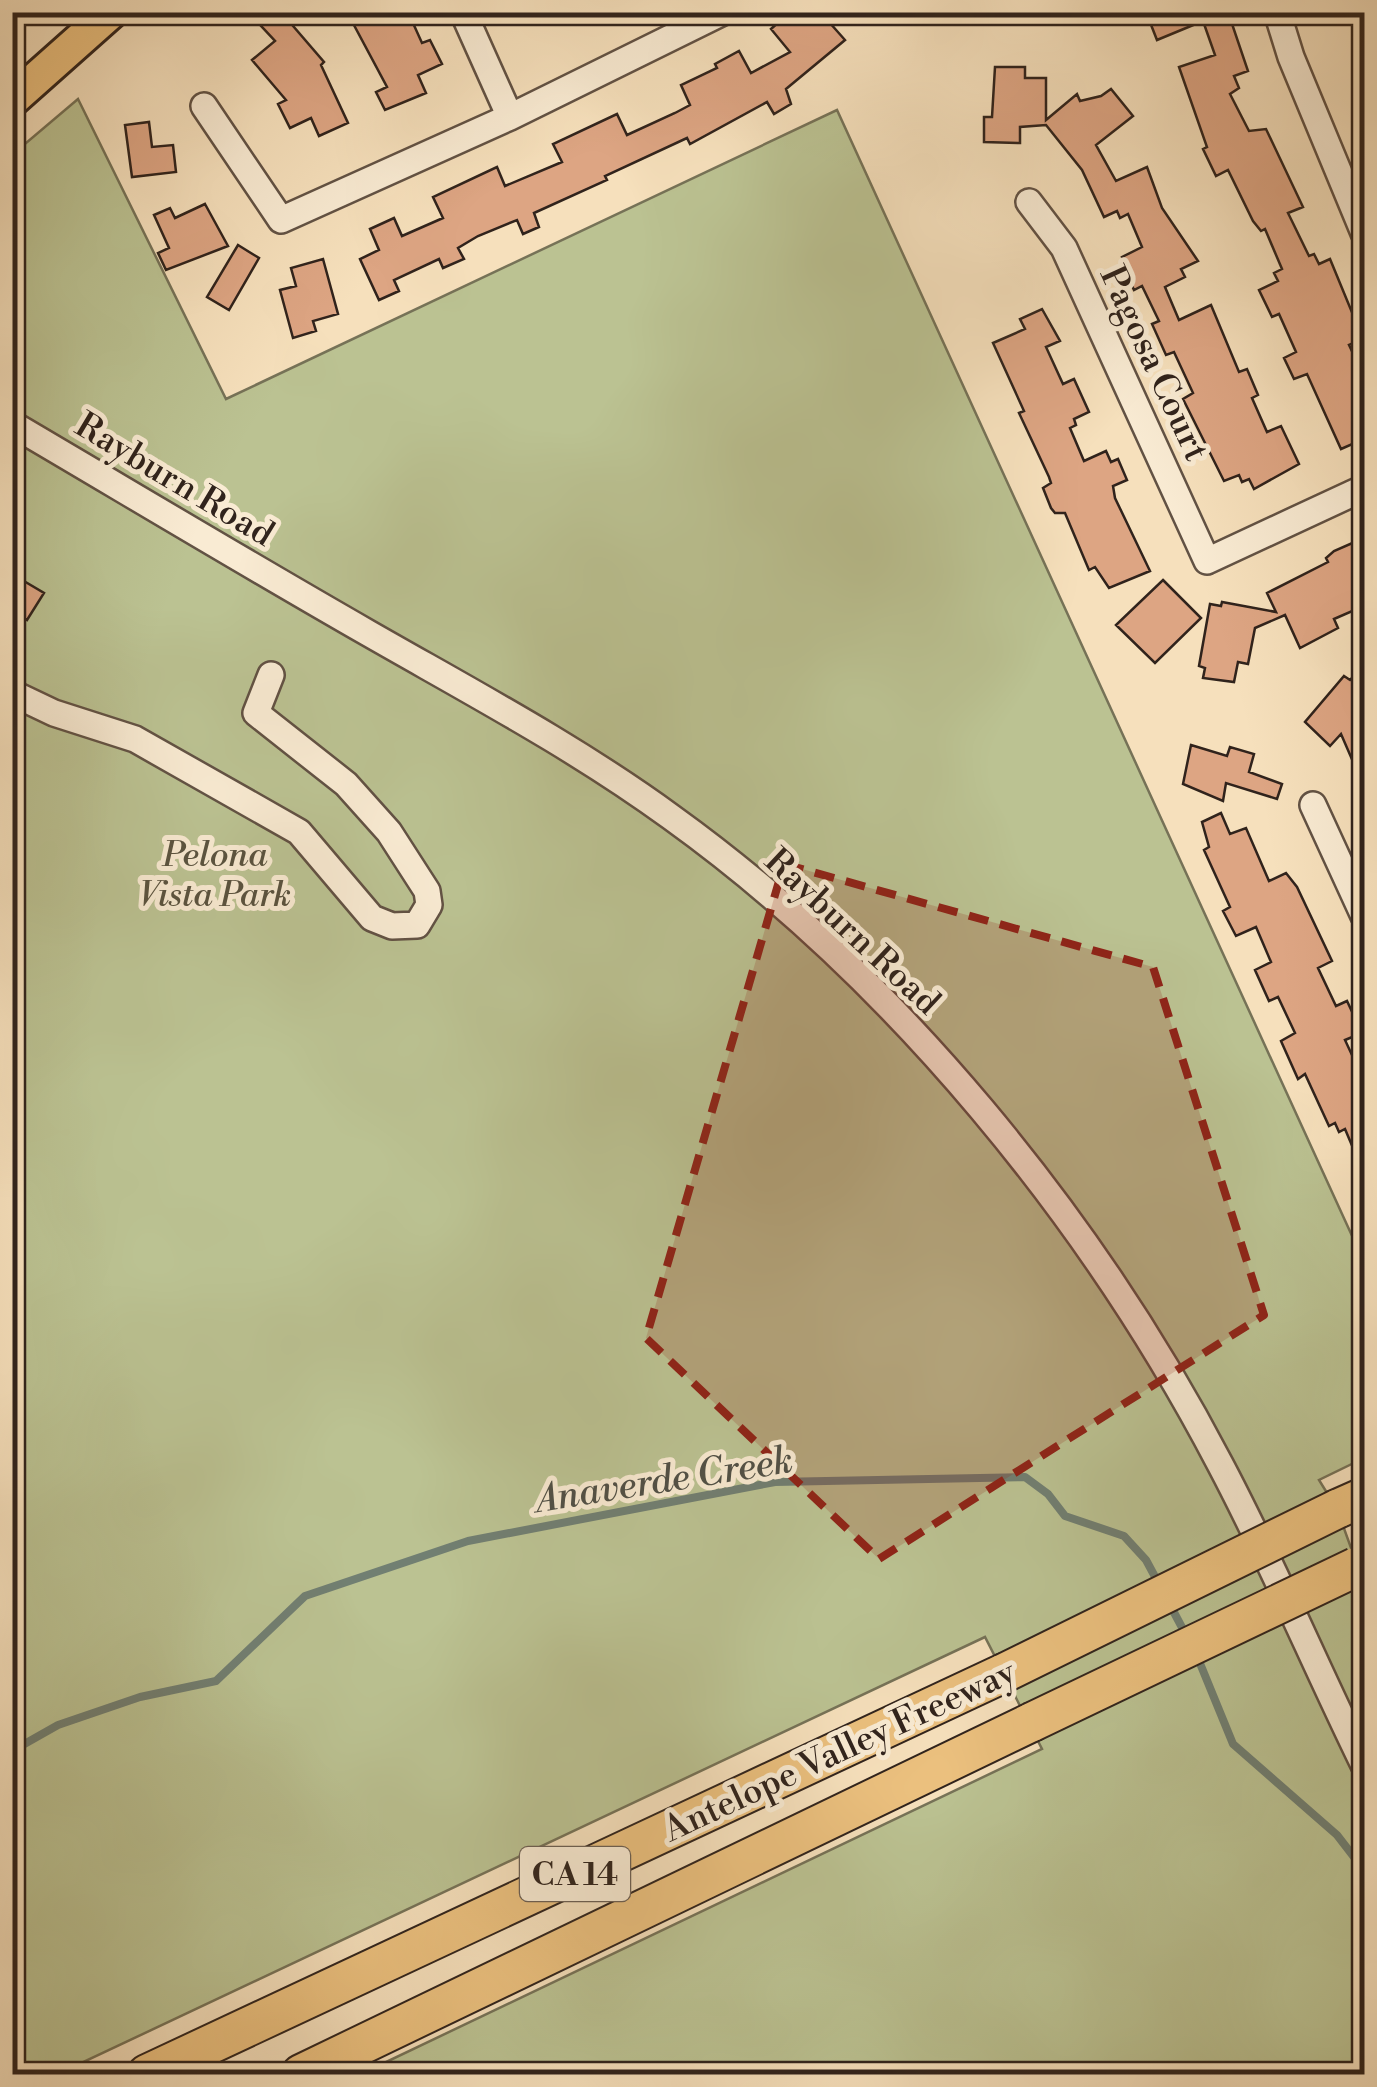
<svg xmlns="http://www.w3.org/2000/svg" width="1377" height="2087" viewBox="0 0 1377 2087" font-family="'Libre Bodoni',serif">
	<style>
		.green { fill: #bbc292; stroke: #767257; stroke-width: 2.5 }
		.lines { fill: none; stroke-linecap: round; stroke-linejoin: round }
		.stream { stroke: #717f72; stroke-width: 8 }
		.building { fill: #dda583; stroke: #30231c; stroke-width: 2.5 }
		.minor-casing { stroke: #625244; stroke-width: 30 }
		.major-casing { stroke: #30231c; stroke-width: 38 }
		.highway-casing { stroke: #30231c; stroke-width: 42 }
		.minor { stroke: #f9ebd3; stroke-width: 25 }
		.major { stroke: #ebc07e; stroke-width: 32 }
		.highway { stroke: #ebc07e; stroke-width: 38 }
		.highway-bridge-casing { stroke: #30231c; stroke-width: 42; stroke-linecap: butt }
		.highway-bridge { stroke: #ebc07e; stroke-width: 38 }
		.marked { fill: #8f2418; fill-opacity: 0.2; stroke: #8f2418; stroke-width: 8; stroke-dasharray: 20 12; stroke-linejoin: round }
		.labels { text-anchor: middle; stroke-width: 10; stroke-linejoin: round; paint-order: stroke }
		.shield { fill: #f9ebd3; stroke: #6c5f53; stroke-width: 2.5 }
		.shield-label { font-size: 32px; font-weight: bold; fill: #30231c }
		.street-label { font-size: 35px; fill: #30231c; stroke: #f9ebd3 }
		.park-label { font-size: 35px; font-style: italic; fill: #5a533f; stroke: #f9ebd3 }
		.water-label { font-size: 38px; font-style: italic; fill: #515147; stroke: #f9ebd3 }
	</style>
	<rect width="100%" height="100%" fill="#f6e0bc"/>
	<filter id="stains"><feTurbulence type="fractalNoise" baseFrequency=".002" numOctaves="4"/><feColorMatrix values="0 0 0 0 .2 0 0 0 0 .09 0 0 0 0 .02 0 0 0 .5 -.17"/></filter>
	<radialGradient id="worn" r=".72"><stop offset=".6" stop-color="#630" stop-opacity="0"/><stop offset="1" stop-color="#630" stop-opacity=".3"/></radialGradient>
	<path class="green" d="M 78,99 L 226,399 L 837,110 L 1364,1262 L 1364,1458 L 1319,1480 L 1337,1509 L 1364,1584 L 1364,2074 L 361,2074 L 1042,1749 L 985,1637 L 58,2074 L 13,2074 L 13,154 Z"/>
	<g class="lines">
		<path class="stream" d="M 1169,1603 L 1186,1635
			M 1197,1656 L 1233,1744 L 1337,1835 L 1364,1870
			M 12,1751 L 58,1725 L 140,1697 L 216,1681 L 305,1596 L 468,1541 L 775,1482 L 1025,1477 L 1048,1494 L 1065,1516 L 1124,1536 L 1146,1560 L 1160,1586"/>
	</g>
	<path class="building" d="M 248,12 L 281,12 L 324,62 L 321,65 L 348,123 L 319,136 L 311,118 L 290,128 L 278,104 L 286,100 L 252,60 L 275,41 Z
		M 347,12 L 408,12 L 422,43 L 430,40 L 442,64 L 418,75 L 426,93 L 385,110 L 376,92 L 387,87 Z
		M 790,12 L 799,12 L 808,23 L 821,13 L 845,40 L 786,89 L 791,104 L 774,114 L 767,102 L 690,144 L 687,138 L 605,176 L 607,180 L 534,213 L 539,227 L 523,234 L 517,220 L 478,236 L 458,248 L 464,259 L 443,268 L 439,259 L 394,280 L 399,291 L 379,300 L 360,259 L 379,250 L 370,229 L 394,218 L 402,236 L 443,218 L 433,197 L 497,167 L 505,186 L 562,162 L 553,144 L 617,114 L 627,135 L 675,113 L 690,105 L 681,85 L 717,68 L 715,64 L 739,51 L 751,73 L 790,52 L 771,29 Z
		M 1146,12 L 1228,12 L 1248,71 L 1234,76 L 1239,88 L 1230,94 L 1249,131 L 1266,129 L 1303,207 L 1288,213 L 1309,256 L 1314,254 L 1319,264 L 1330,259 L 1363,339 L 1349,345 L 1364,377 L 1364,439 L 1341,449 L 1307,374 L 1294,379 L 1284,358 L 1296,352 L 1279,314 L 1272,317 L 1259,290 L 1278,281 L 1274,273 L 1282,269 L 1265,229 L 1261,231 L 1253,221 L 1228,170 L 1216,176 L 1203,149 L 1207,147 L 1179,67 L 1215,55 L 1203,21 L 1157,40 Z
		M 995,67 L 1025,67 L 1025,78 L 1046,78 L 1046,120 L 1077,94 L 1080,101 L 1101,96 L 1111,89 L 1133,116 L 1096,145 L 1116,181 L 1147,167 L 1162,208 L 1198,261 L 1181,269 L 1185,277 L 1165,287 L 1179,320 L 1211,305 L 1239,372 L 1247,369 L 1258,395 L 1252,398 L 1267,432 L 1281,426 L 1299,464 L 1254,489 L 1249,479 L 1242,482 L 1239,475 L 1224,481 L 1183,399 L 1193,393 L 1174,352 L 1166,355 L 1152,324 L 1159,321 L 1142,286 L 1134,290 L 1126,273 L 1129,272 L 1122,257 L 1142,247 L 1128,214 L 1120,218 L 1117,211 L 1104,217 L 1082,170 L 1046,125 L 1020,127 L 1020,143 L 984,142 L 984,117 L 992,117 Z
		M 149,122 L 152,147 L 173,145 L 176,172 L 132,177 L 125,125 Z
		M 205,204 L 228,246 L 166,270 L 158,253 L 169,248 L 154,215 L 170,208 L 175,218 Z
		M 238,245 L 259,258 L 229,310 L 207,297 Z
		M 323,259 L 338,314 L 313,321 L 316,331 L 293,338 L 280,290 L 296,286 L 291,268 Z
		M 1042,309 L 1060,341 L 1046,347 L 1063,384 L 1074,379 L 1089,412 L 1074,419 L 1076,425 L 1070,428 L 1084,461 L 1106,451 L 1111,462 L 1118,459 L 1127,480 L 1113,486 L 1115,498 L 1150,571 L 1109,588 L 1095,567 L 1089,570 L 1065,513 L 1055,513 L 1051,508 L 1043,488 L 1051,483 L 1049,477 L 1019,413 L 1024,411 L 993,343 L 1025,329 L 1020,319 Z
		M 1357,541 L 1364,559 L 1364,606 L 1334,619 L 1338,628 L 1300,648 L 1285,615 L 1255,628 L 1248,664 L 1238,662 L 1234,682 L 1203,678 L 1205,668 L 1199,666 L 1210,604 L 1221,606 L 1222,602 L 1276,612 L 1267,593 L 1328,562 L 1326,558 L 1334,551 Z
		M 12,574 L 44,593 L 27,620 L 12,612 Z
		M 1163,580 L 1201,618 L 1155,663 L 1116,625 Z
		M 1344,676 L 1350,680 L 1354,676 L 1364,685 L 1364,787 L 1341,734 L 1330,746 L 1305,722 Z
		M 1191,745 L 1227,756 L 1230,747 L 1254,754 L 1249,772 L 1282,784 L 1277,799 L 1226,783 L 1223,801 L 1183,784 Z
		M 1221,813 L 1230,834 L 1246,828 L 1269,881 L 1286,873 L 1297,887 L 1332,961 L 1318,968 L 1336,1006 L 1347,1001 L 1362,1033 L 1345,1040 L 1364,1081 L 1364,1174 L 1345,1129 L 1339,1132 L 1335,1123 L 1329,1126 L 1305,1074 L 1298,1079 L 1281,1041 L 1295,1033 L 1278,997 L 1269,1001 L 1255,970 L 1271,962 L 1256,927 L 1236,936 L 1223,911 L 1230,907 L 1204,850 L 1209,847 L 1202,822 Z"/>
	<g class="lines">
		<defs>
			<path id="minor" d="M 463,12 L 510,117
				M 1277,12 L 1291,57 L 1364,233
				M 204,106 L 281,220 L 510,117 L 723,12
				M 1029,202 L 1064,248 L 1207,561 L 1364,488
				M 12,424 C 131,494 249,565 368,633 C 471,692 575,747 671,817 C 896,979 1092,1219 1220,1464 C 1272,1562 1315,1665 1364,1765
				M 12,693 L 54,713 L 135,739 L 299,832 L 372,918 L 392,926 L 417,925 L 429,905 L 427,891 L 389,832 L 346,784 L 256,713 L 271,675
				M 1313,805 L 1364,916"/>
			<path id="major" d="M 12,100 L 111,12"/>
			<path id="highway" d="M 1337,1509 L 1364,1497
				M 147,2074 L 1004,1673
				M 301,2074 L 1032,1722"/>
		</defs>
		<use href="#minor" class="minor-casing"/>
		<use href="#major" class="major-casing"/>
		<use href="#highway" class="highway-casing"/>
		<use href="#minor" class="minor"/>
		<use href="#major" class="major"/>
		<use href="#highway" class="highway"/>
		<defs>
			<path id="highway-bridge" d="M 1004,1673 L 1337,1509
				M 1032,1722 L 1356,1567"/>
		</defs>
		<use href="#highway-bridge" class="highway-bridge-casing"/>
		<use href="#highway-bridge" class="highway-bridge"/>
	</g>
	<path class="marked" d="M 784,864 L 1153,967 L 1264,1315 L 879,1559 L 646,1338 Z"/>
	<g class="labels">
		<rect class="shield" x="520" y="1847" width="110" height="54" rx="8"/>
		<g class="shield-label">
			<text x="575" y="1885">CA 14</text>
		</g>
		<g class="street-label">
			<text transform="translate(1155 363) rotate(65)" y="12">Pagosa Court</text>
			<text transform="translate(175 479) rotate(31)" y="12">Rayburn Road</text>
			<text transform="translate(853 931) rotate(43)" y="12">Rayburn Road</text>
			<text transform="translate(839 1750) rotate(-25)" y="12">Antelope Valley Freeway</text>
		</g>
		<g class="park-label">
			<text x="215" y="866">Pelona<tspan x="215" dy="40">Vista Park</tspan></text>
		</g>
		<g class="water-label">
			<text transform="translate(664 1479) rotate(-9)" y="13">Anaverde Creek</text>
		</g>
	</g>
	<rect width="1377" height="2087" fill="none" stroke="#f6e0bc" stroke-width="50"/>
	<rect x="15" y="15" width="1347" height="2057" fill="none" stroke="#30231c" stroke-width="5"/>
	<rect x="25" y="25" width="1327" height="2037" fill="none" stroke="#30231c" stroke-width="2.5"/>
	<rect width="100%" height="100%" filter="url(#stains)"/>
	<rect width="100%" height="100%" fill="url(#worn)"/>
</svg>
